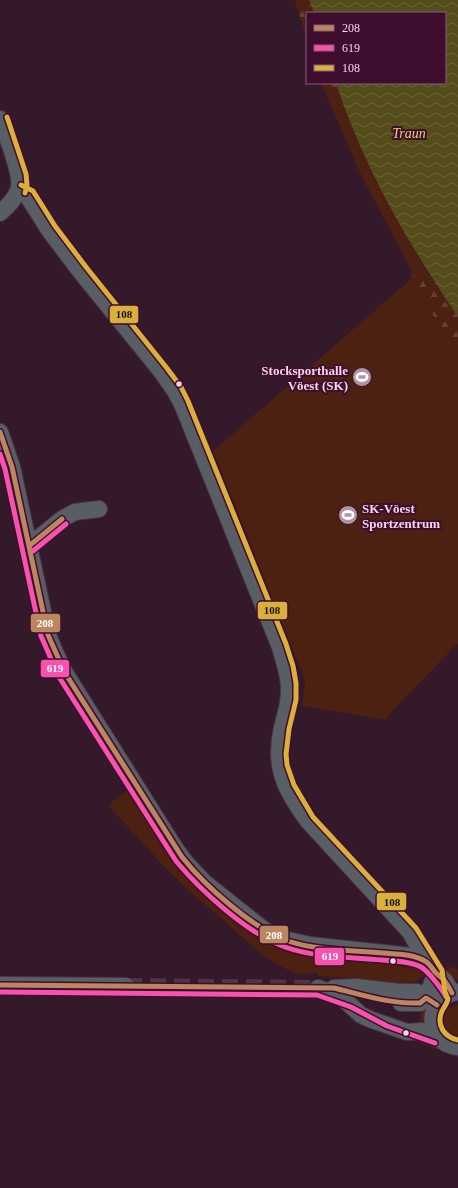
<svg xmlns="http://www.w3.org/2000/svg" width="458" height="1188" viewBox="0 0 458 1188" font-family="'Times New Roman',serif">
	<style>
		.green { fill: #4c2111 }
		.forest { fill: url(#forest-firs) }
		.water { fill: url(#water-waves) }
		.lines { fill: none; stroke-linecap: round; stroke-linejoin: round }
		.minor-tunnel { stroke: #513547; stroke-width: 16; stroke-dasharray: 16 8; stroke-linecap: butt }
		.minor-casing { stroke: #4c3644; stroke-width: 18 }
		.minor { stroke: #595e64; stroke-width: 16 }
		.bus-1-casing { stroke: #3f0e2f; stroke-width: 8 }
		.bus-2-casing { stroke: #3f0e2f; stroke-width: 8 }
		.bus-3-casing { stroke: #3f0e2f; stroke-width: 8 }
		.bus-1 { stroke: #bb8660; stroke-width: 5 }
		.bus-2 { stroke: #f653ac; stroke-width: 5 }
		.bus-3 { stroke: #dbaf3b; stroke-width: 5 }
		.bus-dot { fill: #f5d5e7; stroke: #3f0e2f; stroke-width: 1.5 }
		.labels { text-anchor: middle; stroke-width: 4; stroke-linejoin: round; paint-order: stroke }
		.poi-label { font-size: 13px; font-weight: bold; fill: #f5d5e7; stroke: #3f0e2f; text-anchor: end }
		.water-label { font-size: 14px; font-style: italic; fill: #e1d66e; stroke: #3f0e2f }
		.line-badge { stroke: #3f0e2f; stroke-width: 1.5 }
		.badge-label { font-size: 11px; text-anchor: middle; font-weight: bold; fill: #fff }
		.pale-badge-label { font-size: 11px; text-anchor: middle; font-weight: bold; fill: #111 }
	</style>
	<defs>
		<pattern id="forest-firs" width="22" height="20" patternUnits="userSpaceOnUse"><rect width="22" height="20" fill="#4c2111"/><path d="M5 1l3.5 6h-7zM16 11l3.5 6h-7z" fill="#664034"/></pattern>
		<pattern id="water-waves" width="16" height="10" patternUnits="userSpaceOnUse"><rect width="16" height="10" fill="#544c19"/><path d="M0 5q4-4 8 0t8 0" fill="none" stroke="#6d653a"/></pattern>
	</defs>
	<rect width="100%" height="100%" fill="#34192b"/>
	<path class="green" d="M 324,90 L 340,94 C 359,155 393,211 424,267 L 412,279 L 435,318 L 458,351 L 458,643 L 396,707 L 386,720 L 302,706 L 305,683 L 303,675 L 213,451 L 411,279 L 411,269 L 362,177 Z
		M 127,790 C 145,817 161,846 182,871 C 198,890 218,906 238,921 C 258,936 276,948 299,954 L 400,965 L 406,968 L 409,963 L 421,966 L 427,973 L 417,981 L 404,984 L 354,978 L 318,976 L 318,973 L 297,974 L 278,965 L 263,955 L 186,888 L 157,859 L 108,805 Z
		M 453,966 L 458,970 L 458,980 L 451,979 L 444,972 Z
		M 458,1005 L 458,1037 C 438,1033 438,1009 458,1005 Z
		M 424,1009 L 427,1010 L 428,1024 L 419,1025 L 421,1012 Z
		M 424,1038 L 430,1039 L 458,1054 L 458,1057 L 410,1039 Z"/>
	<path class="forest" d="M 295,0 L 309,0 L 314,13 L 307,13 L 307,41 Z
		M 321,83 L 336,83 L 340,94 L 324,90 Z
		M 424,267 L 458,317 L 458,351 L 435,318 L 411,279 Z"/>
	<path class="water" d="M 309,0 L 458,0 L 458,317 C 409,245 363,167 336,83 L 445,83 L 445,13 L 314,13 Z"/>
	<g class="lines">
		<path class="minor-tunnel" d="M 126,986 L 318,988"/>
		<defs>
			<path id="minor" d="M 0,119 C 6,135 24,176 18,191 C 14,200 7,207 0,213
				M 18,191 L 27,195 L 49,230 L 80,271 L 161,371 L 175,391 L 182,404 L 280,647 C 284,661 289,674 289,689 C 290,702 285,715 282,728 C 273,767 285,790 308,821 L 410,932 L 427,962 L 436,973 L 445,981 L 452,993
				M 0,432 L 12,467 L 48,635 L 55,652 L 65,673 L 175,848 L 186,863 L 204,882 L 263,929 L 279,938 L 310,945 L 411,956 L 419,958 L 427,962
				M 29,546 L 62,519 L 75,512 L 99,509
				M 0,985 L 126,986
				M 318,988 L 343,997
				M 334,988 L 356,987 L 399,992 L 417,992 L 426,998 L 436,973
				M 458,992 C 424,996 424,1044 458,1047
				M 340,996 L 361,1015 L 372,1020 L 407,1032 L 422,1031
				M 401,1003 L 420,1003 L 426,998 L 432,1002"/>
		</defs>
		<use href="#minor" class="minor-casing"/>
		<use href="#minor" class="minor"/>
		<defs>
			<path id="bus-1" d="M 0,432 L 12,467 L 48,635 L 65,673 L 182,857 C 205,886 252,928 288,941 C 318,951 352,950 384,953 C 397,954 413,954 425,961 C 429,963 432,968 435,972 C 438,975 441,977 444,980 C 447,984 450,989 452,993
				M 29,546 L 62,519
				M 0,985 L 334,988 C 363,995 390,1004 420,1003 L 426,998 L 437,1005"/>
			<path id="bus-2" d="M 0,454 L 5,469 L 41,636 L 59,677 L 176,861 C 201,891 248,934 285,947 C 316,958 350,957 382,960 C 394,961 410,961 421,967 C 428,971 442,989 446,997
				M 33,551 L 66,524
				M 0,992 L 317,995 L 351,1007 L 387,1026 L 435,1043"/>
			<path id="bus-3" d="M 7,117 L 26,174 L 27,185 L 25,193
				M 21,185 L 33,191 L 55,226 L 86,267 L 166,367 L 181,387 L 188,401 L 286,644 L 293,666 L 296,683 L 296,700 L 289,729 L 286,754 L 287,765 L 294,785 L 313,817 L 416,928 L 442,970 L 445,992 L 448,999 C 447,1004 444,1007 442,1011 C 436,1025 444,1037 458,1040"/>
		</defs>
		<use href="#bus-1" class="bus-1-casing"/>
		<use href="#bus-2" class="bus-2-casing"/>
		<use href="#bus-3" class="bus-3-casing"/>
		<use href="#bus-1" class="bus-1"/>
		<use href="#bus-2" class="bus-2"/>
		<use href="#bus-3" class="bus-3"/>
	</g>
	<defs>
		<symbol id="stadium-disc" viewBox="-11 -11 22 22"><circle r="9.5" fill="#b193a5" stroke="#3f0e2f"/><path d="M0-5a6.5 5 0 1 0 0 10a6.5 5 0 1 0 0-10ZM-3.5-1.8h7v3.6h-7Z" fill="#fff"/></symbol>
	</defs>
	<g fill-rule="evenodd">
		<use href="#stadium-disc" x="351" y="366" width="22" height="22"/>
		<use href="#stadium-disc" x="337" y="504" width="22" height="22"/>
	</g>
	<g class="bus-dot">
		<circle cx="179" cy="384" r="3.5"/>
		<circle cx="393" cy="961" r="3.5"/>
		<circle cx="406" cy="1033" r="3.5"/>
	</g>
	<g class="labels">
		<g class="poi-label">
			<text x="348" y="375">Stocksporthalle<tspan x="348" dy="15">Vöest (SK)</tspan></text>
			<text x="362" y="513" text-anchor="start">SK-Vöest<tspan x="362" dy="15">Sportzentrum</tspan></text>
		</g>
		<g class="water-label">
			<text x="409" y="138">Traun</text>
		</g>
	</g>
	<g class="line-badge">
		<rect x="109" y="305" width="30" height="19" rx="4" fill="#dbaf3b"/>
		<rect x="257" y="601" width="31" height="19" rx="4" fill="#dbaf3b"/>
		<rect x="30" y="613" width="31" height="20" rx="4" fill="#bb8660"/>
		<rect x="40" y="659" width="30" height="19" rx="4" fill="#f653ac"/>
		<rect x="376" y="892" width="31" height="19" rx="4" fill="#dbaf3b"/>
		<rect x="259" y="925" width="30" height="19" rx="4" fill="#bb8660"/>
		<rect x="314" y="947" width="31" height="19" rx="4" fill="#f653ac"/>
	</g>
	<g class="badge-label">
		<text x="45" y="627">208</text>
		<text x="55" y="672">619</text>
		<text x="274" y="939">208</text>
		<text x="330" y="960">619</text>
	</g>
	<g class="pale-badge-label">
		<text x="124" y="318">108</text>
		<text x="272" y="614">108</text>
		<text x="392" y="906">108</text>
	</g>
	<rect x="306" y="12" width="140" height="72" fill="#3f0e2f" stroke="#885e79"/>
	<rect x="314" y="25" width="20" height="6" fill="#bb8660" stroke="#885e79"/>
	<text x="342" y="32" font-size="12" fill="#f5d5e7">208</text>
	<rect x="314" y="45" width="20" height="6" fill="#f653ac" stroke="#885e79"/>
	<text x="342" y="52" font-size="12" fill="#f5d5e7">619</text>
	<rect x="314" y="65" width="20" height="6" fill="#dbaf3b" stroke="#885e79"/>
	<text x="342" y="72" font-size="12" fill="#f5d5e7">108</text>
</svg>
